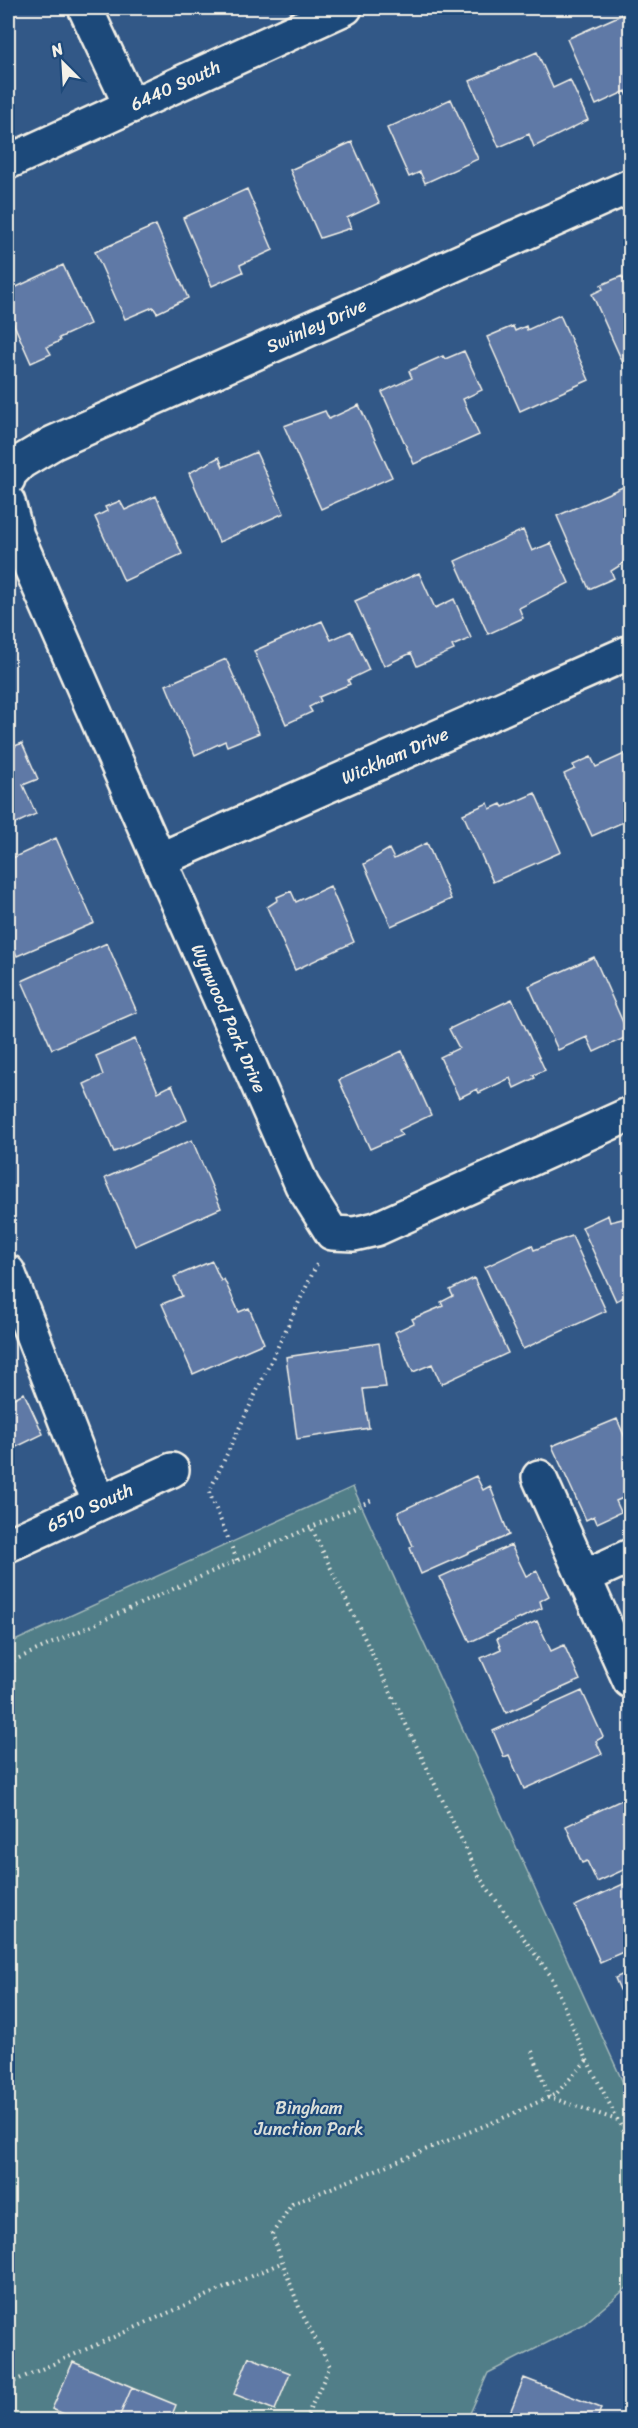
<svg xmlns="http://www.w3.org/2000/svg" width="638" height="2428" viewBox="0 0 638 2428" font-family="Sriracha,sans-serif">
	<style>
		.green { fill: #517e88; stroke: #a2b8b8; stroke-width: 1.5 }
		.building { fill: #5e79a6; stroke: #f4f1e8; stroke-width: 1.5 }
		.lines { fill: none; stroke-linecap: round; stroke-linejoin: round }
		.minor-casing { stroke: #f4f1e8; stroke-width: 38 }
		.path { stroke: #f4f1e8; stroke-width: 4; stroke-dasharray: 1.5 4.5; stroke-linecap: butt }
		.minor { stroke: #1f4a7a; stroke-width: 33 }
		.labels { text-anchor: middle; stroke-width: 4.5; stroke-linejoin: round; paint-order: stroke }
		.street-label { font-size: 18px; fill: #f4f1e8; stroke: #1f4a7a }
		.park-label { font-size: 18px; fill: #dce0da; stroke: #1f4a7a }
	</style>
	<rect width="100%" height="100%" fill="#325887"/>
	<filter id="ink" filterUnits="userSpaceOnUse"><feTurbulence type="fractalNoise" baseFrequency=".0167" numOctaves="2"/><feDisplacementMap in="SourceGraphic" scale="12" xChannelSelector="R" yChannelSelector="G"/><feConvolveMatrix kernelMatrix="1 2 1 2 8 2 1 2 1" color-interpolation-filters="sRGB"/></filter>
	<g filter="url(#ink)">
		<path class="green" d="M 353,1487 L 630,2098 L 630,2285 L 584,2324 L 488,2373 L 467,2420 L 8,2420 L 8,1644 Z"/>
		<path class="building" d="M 630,11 L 630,103 L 626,91 L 596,105 L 567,39 Z
			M 537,52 L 553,88 L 570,80 L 588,120 L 534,147 L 529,134 L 499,147 L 470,81 Z
			M 451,99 L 478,159 L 425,183 L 420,172 L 409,177 L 387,128 Z
			M 352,142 L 379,203 L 347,218 L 351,228 L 320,238 L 290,170 Z
			M 247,189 L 273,250 L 240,265 L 243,272 L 212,286 L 183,218 Z
			M 156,225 L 188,298 L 157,313 L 153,307 L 125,319 L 95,252 Z
			M 63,265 L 90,324 L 59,338 L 60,341 L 47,347 L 51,354 L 31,363 L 8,311 L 8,291 Z
			M 622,276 L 626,284 L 630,282 L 630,360 L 623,363 L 592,294 L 603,289 L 601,285 Z
			M 560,315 L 589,380 L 520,411 L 487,337 L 513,326 L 515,331 L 526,326 L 527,330 Z
			M 464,351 L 482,390 L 463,399 L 479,435 L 414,464 L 382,392 L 412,378 L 409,371 L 443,356 L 445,359 Z
			M 359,405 L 392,477 L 321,509 L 284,426 L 325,411 L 329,419 Z
			M 256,452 L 284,513 L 219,542 L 189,473 L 219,457 L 223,467 Z
			M 625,486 L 630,497 L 630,559 L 611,571 L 614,578 L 589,589 L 557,516 Z
			M 156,496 L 182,554 L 124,581 L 95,517 L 107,511 L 105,507 L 120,501 L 125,510 Z
			M 523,530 L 532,551 L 551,543 L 569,583 L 519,608 L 523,618 L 488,634 L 455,561 Z
			M 419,573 L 435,608 L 454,599 L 471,638 L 452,646 L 454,650 L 417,666 L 411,653 L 384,666 L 355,601 Z
			M 322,621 L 331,640 L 351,631 L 369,670 L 348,680 L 350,684 L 319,697 L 321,701 L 309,707 L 312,712 L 286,724 L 254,651 Z
			M 226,659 L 259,733 L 227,746 L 225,741 L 195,755 L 166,685 Z
			M 22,743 L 38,779 L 23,785 L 36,814 L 8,827 L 8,749 Z
			M 629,752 L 630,819 L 592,836 L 564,774 L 575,769 L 573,765 L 591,757 L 596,767 Z
			M 535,793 L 561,852 L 493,882 L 463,814 L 488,803 L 490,809 L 501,804 L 503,807 Z
			M 56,838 L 94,923 L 17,956 L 8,935 L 8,860 Z
			M 427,843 L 451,899 L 391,926 L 364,864 L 389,849 L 394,859 Z
			M 330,886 L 354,942 L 295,970 L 267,907 L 278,900 L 277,897 L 291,891 L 296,902 Z
			M 107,943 L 137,1012 L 52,1049 L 22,981 Z
			M 594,957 L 629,1036 L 594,1052 L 587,1037 L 558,1050 L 529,986 Z
			M 512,999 L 545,1070 L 533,1075 L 535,1078 L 514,1088 L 510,1078 L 479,1093 L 477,1089 L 459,1098 L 440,1057 L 459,1048 L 449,1029 Z
			M 135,1039 L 158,1092 L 172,1085 L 187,1120 L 114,1152 L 84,1084 L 103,1075 L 96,1056 Z
			M 402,1051 L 431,1115 L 399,1130 L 402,1135 L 370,1149 L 339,1080 Z
			M 192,1140 L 221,1208 L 135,1246 L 105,1178 Z
			M 608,1215 L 610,1222 L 630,1217 L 630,1294 L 616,1301 L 582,1227 Z
			M 572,1236 L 606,1311 L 523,1349 L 485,1267 L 532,1245 L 534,1250 Z
			M 212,1261 L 221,1281 L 224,1279 L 239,1312 L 249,1308 L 264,1343 L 193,1374 L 162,1304 L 182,1296 L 174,1277 Z
			M 474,1278 L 508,1353 L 441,1384 L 432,1364 L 413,1372 L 395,1332 L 414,1323 L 412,1319 L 443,1306 L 441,1302 L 453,1296 L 450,1290 Z
			M 379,1343 L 386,1387 L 363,1389 L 369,1428 L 297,1439 L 286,1357 Z
			M 24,1393 L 43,1434 L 8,1451 L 8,1401 Z
			M 630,1397 L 630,1417 L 623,1400 Z
			M 617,1419 L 630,1449 L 630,1495 L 616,1501 L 621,1512 L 597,1523 L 594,1516 L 586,1520 L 552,1446 Z
			M 476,1476 L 483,1490 L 490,1486 L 509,1535 L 421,1574 L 410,1548 L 413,1546 L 398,1512 Z
			M 511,1545 L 526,1576 L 537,1571 L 549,1596 L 540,1601 L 542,1608 L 470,1642 L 440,1577 Z
			M 537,1621 L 551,1651 L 564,1645 L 580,1680 L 506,1713 L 481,1658 L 501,1649 L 497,1639 Z
			M 582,1691 L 603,1737 L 596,1741 L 602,1754 L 524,1789 L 509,1755 L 504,1757 L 493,1731 Z
			M 630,1796 L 630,1867 L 597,1882 L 587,1861 L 582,1863 L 566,1826 Z
			M 630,1881 L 630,1949 L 600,1962 L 575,1906 Z
			M 630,1971 L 630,2013 L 615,1978 Z
			M 249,2357 L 290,2373 L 275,2410 L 234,2394 Z
			M 73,2362 L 132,2387 L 118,2420 L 79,2420 L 52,2409 Z
			M 524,2378 L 601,2408 L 597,2420 L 507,2420 Z
			M 132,2387 L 176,2405 L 170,2420 L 118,2420 Z"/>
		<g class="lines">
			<defs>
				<g id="minor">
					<path d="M 85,8 L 131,106"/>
					<path id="s1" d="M 8,162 L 345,8"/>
					<path id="s2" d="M 8,479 L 8,475 L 21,462 L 53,443 L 630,186"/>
					<path id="s3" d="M 8,502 L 17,536 L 302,1185 L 332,1233 L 354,1234 L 376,1229 L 630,1114"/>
					<path id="s4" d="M 159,860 L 630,652"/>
					<path d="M 8,1272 L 85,1471 L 101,1502"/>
					<path d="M 539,1477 L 630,1681"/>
					<path id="s5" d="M 8,1545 L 172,1470"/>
					<path d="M 584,1577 L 630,1556"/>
				</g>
			</defs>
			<use href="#minor" class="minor-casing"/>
			<path class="path" d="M 237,1560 L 209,1492 L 317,1264
				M 8,1663 L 374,1499
				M 532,2051 L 549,2097 L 617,2120
				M 587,2060 L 630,2144
				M 630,2265 L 628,2280 L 630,2283
				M 8,2376 L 10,2383 L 283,2262
				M 305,2420 L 330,2366 L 300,2310 L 272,2234 L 292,2204 L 501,2119 L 556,2094 L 587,2060 L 551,1976 L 480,1878 L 311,1527"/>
			<use href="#minor" class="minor"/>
		</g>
	</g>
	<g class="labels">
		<g class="street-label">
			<text dy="6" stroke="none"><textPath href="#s1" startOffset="184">6440 South</textPath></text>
			<text dy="6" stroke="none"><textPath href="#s2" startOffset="348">Swinley Drive</textPath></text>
			<text dy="6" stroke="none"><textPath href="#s4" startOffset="258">Wickham Drive</textPath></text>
			<text dy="6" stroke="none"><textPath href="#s3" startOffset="562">Wynwood Park Drive</textPath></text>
			<text dy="6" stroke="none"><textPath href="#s5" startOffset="90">6510 South</textPath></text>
		</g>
		<g class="park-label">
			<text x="309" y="2114">Bingham<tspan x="309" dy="21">Junction Park</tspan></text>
		</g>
	</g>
	<rect width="638" height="2428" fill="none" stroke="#1f4a7a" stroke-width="30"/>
	<rect x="15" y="15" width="608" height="2398" fill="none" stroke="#f4f1e8" stroke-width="2" filter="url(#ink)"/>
	<g transform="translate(63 63) rotate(336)" stroke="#1f4a7a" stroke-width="4.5" paint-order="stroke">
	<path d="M0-4.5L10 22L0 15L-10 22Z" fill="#f4f1e8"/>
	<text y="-9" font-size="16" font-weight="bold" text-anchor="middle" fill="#f4f1e8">N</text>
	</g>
</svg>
